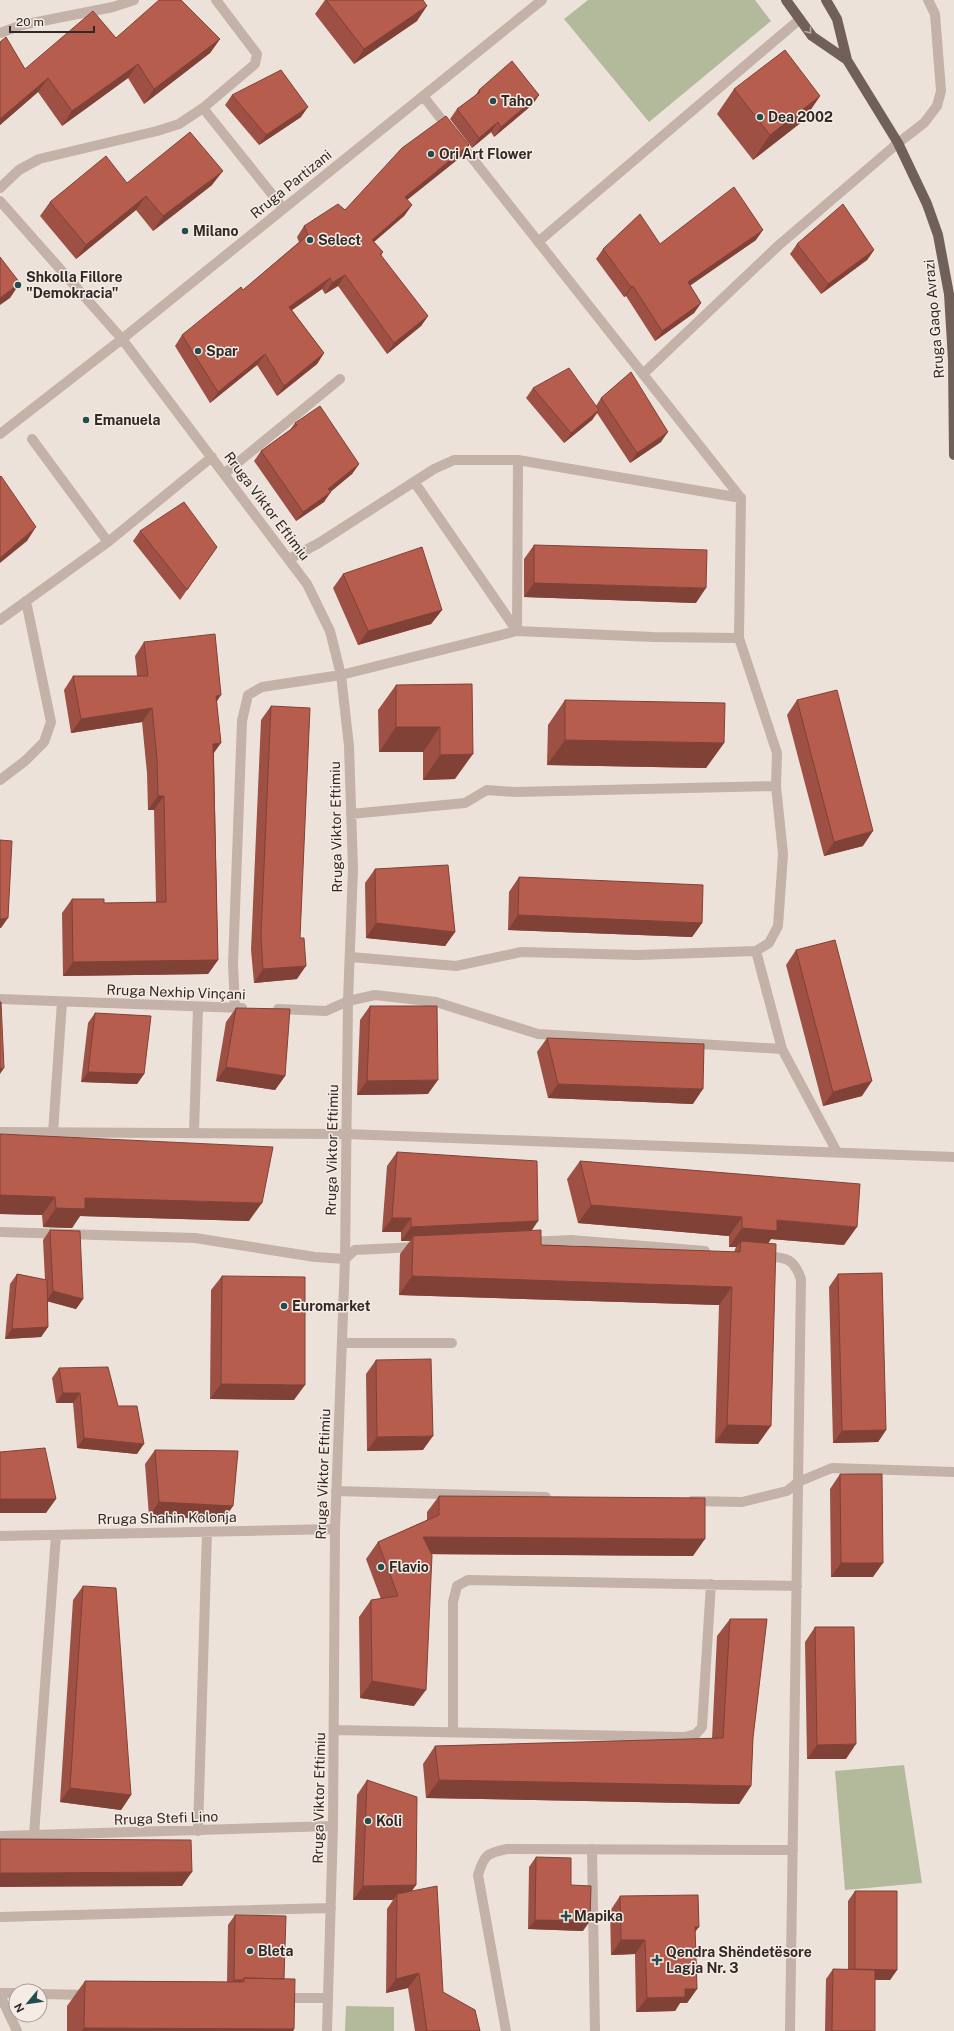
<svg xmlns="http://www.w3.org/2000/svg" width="954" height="2031" viewBox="0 0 954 2031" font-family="'Public Sans',sans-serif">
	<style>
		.green { fill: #b3ba9b }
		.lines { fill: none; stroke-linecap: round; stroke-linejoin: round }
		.minor { stroke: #c4b1a7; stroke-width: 10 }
		.major { stroke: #715f59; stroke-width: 10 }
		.wall { fill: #9d5043 }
		.shaded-wall { fill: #804137 }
		.building { fill: #b75d4e; stroke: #804137 }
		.oneway { stroke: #baada6 }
		.poi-dot { fill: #214d4c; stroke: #f6ece5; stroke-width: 1.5 }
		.labels { text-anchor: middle; stroke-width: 3; stroke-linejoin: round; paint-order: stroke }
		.poi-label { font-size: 14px; font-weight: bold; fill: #312926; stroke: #f6ece5; text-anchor: start }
		.street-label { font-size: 14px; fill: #312926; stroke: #f6ece5 }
	</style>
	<rect width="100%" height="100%" fill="#ede2d9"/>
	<path class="green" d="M 588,0 L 755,0 L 771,21 L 649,122 L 564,19 Z
		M 904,1765 L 922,1883 L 845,1890 L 835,1771 Z
		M 346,2006 L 394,2007 L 394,2031 L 345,2031 Z"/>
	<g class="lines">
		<path class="minor" d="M 0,33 L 22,25 L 113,7 L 134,0
			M 423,96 L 741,498
			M 203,108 L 283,208
			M 0,188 L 19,170 L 39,159 L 157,131 L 179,124 L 203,108 L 255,64 L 257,54 L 216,0
			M 0,201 L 122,339 L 307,584 L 330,631 L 341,675 L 349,746 L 353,869 L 348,1001 L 345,1259 L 335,1529 L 333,1826 L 327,2031
			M 538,242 L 800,19
			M 643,374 L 779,245 L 898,143 L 924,123 L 937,106 L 941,91 L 935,14 L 928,0
			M 0,434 L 122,339 L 542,0
			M 32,439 L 108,542
			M 225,473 L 340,379
			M 415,483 L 517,631 L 518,460
			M 289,559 L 319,543 L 434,469 L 454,460 L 518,460 L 741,498 L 739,638 L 777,753 L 776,786 L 783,854 L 778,926 L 769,943 L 756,951 L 638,955 L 521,952 L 456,966 L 351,957
			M 0,620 L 108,542 L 212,457
			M 0,780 L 25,761 L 44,742 L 51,722 L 26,601
			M 351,814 L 465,803 L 487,790 L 515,792 L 776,786
			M 756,951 L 782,1049 L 837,1152
			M 0,999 L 242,1008
			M 235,1008 L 233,964 L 242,721 L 248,695 L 262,687 L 341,675 L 517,631 L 653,637 L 739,638
			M 278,1009 L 326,1011 L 348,1001 L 375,995 L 436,1002 L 538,1034 L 782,1049
			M 0,1132 L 346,1134 L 954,1157
			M 53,1133 L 62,1002
			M 194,1133 L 198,1007
			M 0,1232 L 195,1238 L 315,1257 L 345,1259 L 355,1250 L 417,1247
			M 529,1242 L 571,1240 L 705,1251
			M 762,1256 C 785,1258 793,1256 801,1279 L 790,2031
			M 342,1343 L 452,1343
			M 336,1491 L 546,1497
			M 692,1501 L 742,1502 L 787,1491 L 798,1482 L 832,1468 L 954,1472
			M 0,1536 L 335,1529
			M 334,1730 L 684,1737 L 696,1734 L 702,1727 L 711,1584
			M 453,1732 L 453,1602 L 457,1586 L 468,1580 L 797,1586
			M 198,1831 L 207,1532
			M 34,1835 L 56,1535
			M 0,1836 L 333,1826
			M 592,1849 L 595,2031
			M 0,1917 L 331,1908
			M 0,1993 L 16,1993
			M 40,1994 L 88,1995
			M 0,1995 L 17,2031
			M 282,1998 L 328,1998
			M 506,2031 L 478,1875 C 484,1855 487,1853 507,1849 L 793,1850"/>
		<path class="major" d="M 786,0 L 812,36 L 847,60
			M 826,0 L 837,19 L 847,60 L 898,143 L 927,204 L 938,235 L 949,294 L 953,360 L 954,455"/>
	</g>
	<path class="wall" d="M 325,0 L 423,0 L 417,21 L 354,64 L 315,14 Z
		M 116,38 L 220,39 L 210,53 L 144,104 L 128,78 L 62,126 L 38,92 L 0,125 L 0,42 L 25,69 Z
		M 734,89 L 820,96 L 803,121 L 753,160 L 717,114 Z
		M 479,90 L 539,95 L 532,105 L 494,137 L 491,132 L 472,148 L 450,119 L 457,109 L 475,96 Z
		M 232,95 L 301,117 L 259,145 L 225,105 Z
		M 469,145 L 462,156 L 407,200 L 412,205 L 404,216 L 374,242 L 383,252 L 381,256 L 428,316 L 421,326 L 387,354 L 338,286 L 325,294 L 322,289 L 292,310 L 324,353 L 317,364 L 277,396 L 257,365 L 210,403 L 175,346 L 182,335 L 243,290 L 299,242 L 297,237 L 304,226 L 345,210 Z
		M 127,183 L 212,185 L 153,231 L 136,210 L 76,259 L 40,216 L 50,202 Z
		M 756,240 L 690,285 L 701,303 L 694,313 L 655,341 L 626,296 L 624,297 L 596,259 L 603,249 L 660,244 Z
		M 797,244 L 874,250 L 867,260 L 821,294 L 790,254 Z
		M 533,388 L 596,406 L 601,398 L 661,442 L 630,463 L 597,413 L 592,420 L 564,443 L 526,398 Z
		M 295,423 L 359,464 L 352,474 L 330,491 L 324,502 L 296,521 L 254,461 L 261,451 L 290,430 Z
		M 140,531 L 217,547 L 180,600 L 133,541 Z
		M 534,545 L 696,603 L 524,597 L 524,559 Z
		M 343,574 L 442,610 L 431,624 L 358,645 L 333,588 Z
		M 144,642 L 217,702 L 214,754 L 218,960 L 208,974 L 63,976 L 62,913 L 72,899 L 104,903 L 156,902 L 154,810 L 148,810 L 147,773 L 142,722 L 71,733 L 64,690 L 73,676 L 137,676 L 135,656 Z
		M 472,684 L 455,779 L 423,780 L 423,752 L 379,752 L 378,710 L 396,685 Z
		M 565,700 L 724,743 L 706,768 L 547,765 L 548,725 Z
		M 797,700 L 863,846 L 824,856 L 787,715 Z
		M 271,706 L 297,979 L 254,983 L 251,950 L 261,720 Z
		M 375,869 L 455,932 L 445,946 L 366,938 L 365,883 Z
		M 519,877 L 702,923 L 692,937 L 508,930 L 509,892 Z
		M 796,950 L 862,1096 L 823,1106 L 786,965 Z
		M 370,1006 L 428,1094 L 357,1095 L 360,1020 Z
		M 236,1008 L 285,1076 L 275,1090 L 216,1081 L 226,1022 Z
		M 95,1013 L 144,1074 L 137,1084 L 81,1082 L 88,1023 Z
		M 547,1038 L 693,1104 L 548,1098 L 537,1052 Z
		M 0,1134 L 249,1221 L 80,1216 L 72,1228 L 43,1227 L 42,1215 L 0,1214 Z
		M 397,1152 L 538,1221 L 531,1230 L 541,1245 L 734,1252 L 736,1247 L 729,1247 L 729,1236 L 578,1223 L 567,1179 L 580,1161 L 844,1245 L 771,1239 L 768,1243 L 758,1444 L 715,1443 L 719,1305 L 399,1295 L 400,1254 L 410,1241 L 401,1241 L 401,1232 L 382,1232 L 387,1166 Z
		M 50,1230 L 83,1299 L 76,1309 L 48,1301 L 48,1327 L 41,1337 L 5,1339 L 10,1284 L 17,1274 L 45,1280 L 43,1240 Z
		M 838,1274 L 886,1430 L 878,1442 L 833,1443 L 829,1287 Z
		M 222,1276 L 294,1400 L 210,1399 L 211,1290 Z
		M 376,1360 L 423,1450 L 367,1451 L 366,1374 Z
		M 59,1368 L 118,1406 L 137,1454 L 77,1448 L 73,1403 L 56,1403 L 52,1378 Z
		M 155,1450 L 233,1506 L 223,1520 L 149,1516 L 145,1464 Z
		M 840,1474 L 873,1577 L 831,1577 L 830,1489 Z
		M 439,1496 L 693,1556 L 431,1554 L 414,1706 L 360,1698 L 359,1617 L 371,1600 L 381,1599 L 366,1559 L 378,1542 L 427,1520 L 427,1512 Z
		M 83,1586 L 131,1795 L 121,1810 L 60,1802 L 73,1600 Z
		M 730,1619 L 753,1738 L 751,1786 L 739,1804 L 426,1798 L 423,1764 L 435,1746 L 712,1739 L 717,1636 Z
		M 815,1627 L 846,1759 L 807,1759 L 805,1642 Z
		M 367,1780 L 416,1885 L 411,1892 L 443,1992 L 480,2031 L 415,2031 L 408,1988 L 386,1993 L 387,1909 L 393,1900 L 353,1900 L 357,1795 Z
		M 536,1857 L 571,1885 L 583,1931 L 528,1929 L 529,1867 Z
		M 855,1891 L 897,1970 L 890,1980 L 875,1980 L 875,2031 L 825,2031 L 826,1979 L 833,1969 L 848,1970 L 848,1901 Z
		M 620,1896 L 695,1931 L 697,1989 L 687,2003 L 680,2003 L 675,2011 L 636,2012 L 635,1954 L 611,1955 L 610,1911 Z
		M 235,1915 L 284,1979 L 294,2029 L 293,2031 L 67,2031 L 67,2006 L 85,1981 L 227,1982 L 228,1925 Z"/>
	<path class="shaded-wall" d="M 427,6 L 417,21 L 354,64 L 364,49 Z
		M 220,39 L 210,53 L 144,104 L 154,89 Z
		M 138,64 L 128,78 L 62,126 L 72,111 Z
		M 48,78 L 38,92 L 0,125 L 0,119 Z
		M 539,95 L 532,105 L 494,137 L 501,127 Z
		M 820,96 L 803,121 L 753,160 L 770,135 Z
		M 308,107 L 301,117 L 259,145 L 266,135 Z
		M 498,122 L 491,132 L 472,148 L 479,138 Z
		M 469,145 L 462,156 L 398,207 L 405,197 Z
		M 223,171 L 212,185 L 153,231 L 163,216 Z
		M 146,196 L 136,210 L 76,259 L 86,245 Z
		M 412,205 L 404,216 L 364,250 L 372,240 Z
		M 763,230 L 756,240 L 681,292 L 688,282 Z
		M 874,250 L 867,260 L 821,294 L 828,284 Z
		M 345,275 L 338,286 L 325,294 L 332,283 Z
		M 330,278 L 322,289 L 282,317 L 289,307 Z
		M 20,283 L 10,298 L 0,305 L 0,298 Z
		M 633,286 L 626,296 L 624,297 L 631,287 Z
		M 701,303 L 694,313 L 655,341 L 662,331 Z
		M 428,316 L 421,326 L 387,354 L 394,343 Z
		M 324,353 L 317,364 L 277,396 L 284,386 Z
		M 265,354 L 257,365 L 210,403 L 218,392 Z
		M 599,410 L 592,420 L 564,443 L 571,433 Z
		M 668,432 L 661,442 L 630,463 L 637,453 Z
		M 359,464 L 352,474 L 327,495 L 331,492 L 324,502 L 296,521 L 303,512 L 328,489 Z
		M 36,527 L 27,541 L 0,563 L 0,558 Z
		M 534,583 L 706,588 L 696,603 L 524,597 Z
		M 442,610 L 431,624 L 358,645 L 368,631 Z
		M 221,695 L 212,709 L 216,696 Z
		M 152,708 L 142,722 L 71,733 L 81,719 Z
		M 396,727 L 440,727 L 423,752 L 379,752 Z
		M 565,740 L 724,743 L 706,768 L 547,765 Z
		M 221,743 L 211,757 L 213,744 Z
		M 473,754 L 455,779 L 423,780 L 440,755 Z
		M 158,796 L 164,796 L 154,810 L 148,810 Z
		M 873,831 L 863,846 L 824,856 L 834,842 Z
		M 518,915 L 702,923 L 692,937 L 508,930 Z
		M 8,918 L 1,928 L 0,928 L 0,919 Z
		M 376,923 L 455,932 L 445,946 L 366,938 Z
		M 218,960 L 208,974 L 63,976 L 73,962 Z
		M 306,966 L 297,979 L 254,983 L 263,969 Z
		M 226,1067 L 285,1076 L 275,1090 L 216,1081 Z
		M 4,1068 L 0,1074 L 0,1069 Z
		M 88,1072 L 144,1074 L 137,1084 L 81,1082 Z
		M 438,1080 L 428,1094 L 357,1095 L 367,1081 Z
		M 872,1081 L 862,1096 L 823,1106 L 833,1092 Z
		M 558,1084 L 703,1089 L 693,1104 L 548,1098 Z
		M 0,1195 L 55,1197 L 42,1215 L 0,1214 Z
		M 85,1198 L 262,1203 L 249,1221 L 80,1216 L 72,1228 L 43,1227 L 56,1208 Z
		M 591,1205 L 742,1217 L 729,1236 L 578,1223 Z
		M 392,1218 L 411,1218 L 401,1232 L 382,1232 Z
		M 777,1220 L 857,1227 L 844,1245 L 771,1239 L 764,1250 L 741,1241 L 736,1247 L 729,1247 L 742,1228 Z
		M 538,1221 L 528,1236 L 413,1236 L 410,1241 L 401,1241 L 411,1227 Z
		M 412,1276 L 732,1287 L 719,1305 L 399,1295 Z
		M 53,1291 L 83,1299 L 76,1309 L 46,1301 Z
		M 48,1327 L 41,1337 L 5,1339 L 12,1329 Z
		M 221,1384 L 305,1385 L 294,1400 L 210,1399 Z
		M 63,1393 L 80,1393 L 73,1403 L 56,1403 Z
		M 727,1425 L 771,1426 L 758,1444 L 715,1443 Z
		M 886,1430 L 878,1442 L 833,1443 L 842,1431 Z
		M 433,1436 L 423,1450 L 367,1451 L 377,1437 Z
		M 84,1438 L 144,1444 L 137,1454 L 77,1448 Z
		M 0,1499 L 56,1499 L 46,1513 L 0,1513 Z
		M 159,1502 L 233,1506 L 223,1520 L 149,1516 Z
		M 423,1537 L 705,1539 L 693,1556 L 411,1554 Z
		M 841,1563 L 883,1563 L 873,1577 L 831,1577 Z
		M 372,1681 L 426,1690 L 414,1706 L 360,1698 Z
		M 856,1744 L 846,1759 L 807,1759 L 817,1745 Z
		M 439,1780 L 751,1786 L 739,1804 L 426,1798 Z
		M 70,1788 L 131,1795 L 121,1810 L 60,1802 Z
		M 192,1872 L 182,1886 L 0,1887 L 0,1873 Z
		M 416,1885 L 405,1900 L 397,1894 L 393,1900 L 353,1900 L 363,1886 Z
		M 535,1920 L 590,1921 L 583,1931 L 528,1929 Z
		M 695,1927 L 699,1927 L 688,1941 Z
		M 621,1940 L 645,1940 L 635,1954 L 611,1955 Z
		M 855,1969 L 897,1970 L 890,1980 L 848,1979 Z
		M 419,1973 L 408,1988 L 386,1993 L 396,1979 Z
		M 234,1980 L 242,1980 L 235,1990 L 227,1990 Z
		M 685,1989 L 697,1989 L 687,2003 L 680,2003 L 675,2011 L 636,2012 L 647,1998 Z
		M 84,2028 L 294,2029 L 293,2031 L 82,2031 Z"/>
	<path class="building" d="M 159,0 L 181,0 L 220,39 L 154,89 L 138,64 L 72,111 L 48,78 L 0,119 L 0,42 L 6,37 L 25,69 L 93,11 L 116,38 Z
		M 326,0 L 423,0 L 427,6 L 364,49 Z
		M 785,50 L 820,96 L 770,135 L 734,89 Z
		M 512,61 L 539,95 L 501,127 L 498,122 L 479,138 L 457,109 L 480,92 L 479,90 Z
		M 281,70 L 308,107 L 266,135 L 232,95 Z
		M 446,116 L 469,145 L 405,197 L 412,205 L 372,240 L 383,252 L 380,254 L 428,316 L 394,343 L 345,275 L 332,283 L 330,278 L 289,307 L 324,353 L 284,386 L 265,354 L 218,392 L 182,335 L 241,287 L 243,290 L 308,235 L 304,226 L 338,204 L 345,210 L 402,148 Z
		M 190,132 L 223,171 L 163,216 L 146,196 L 86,245 L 50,202 L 106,156 L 127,183 Z
		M 734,187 L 763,230 L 688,282 L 701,303 L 662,331 L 633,286 L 631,287 L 603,249 L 640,214 L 660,244 Z
		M 843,204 L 874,250 L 828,284 L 797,244 Z
		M 0,257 L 20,283 L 0,298 Z
		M 569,368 L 599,410 L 571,433 L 533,388 Z
		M 631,372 L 668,432 L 637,453 L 601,398 Z
		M 320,406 L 359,464 L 328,489 L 331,492 L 303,512 L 261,451 L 297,425 L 295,423 Z
		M 1,476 L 36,527 L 0,558 L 0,477 Z
		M 184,502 L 217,547 L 187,590 L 140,531 Z
		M 534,545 L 707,550 L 706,588 L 534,583 Z
		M 422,547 L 442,610 L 368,631 L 343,574 Z
		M 215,634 L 221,695 L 216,696 L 221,743 L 213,744 L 218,960 L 73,962 L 72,899 L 104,899 L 104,903 L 166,902 L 164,796 L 158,796 L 157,759 L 152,708 L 81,719 L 73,676 L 148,676 L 144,642 Z
		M 472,684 L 473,754 L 440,755 L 440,727 L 396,727 L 396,685 Z
		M 837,690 L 873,831 L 834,842 L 797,700 Z
		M 565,700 L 725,703 L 724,743 L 565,740 Z
		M 271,706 L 310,708 L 300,938 L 304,938 L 306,966 L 263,969 L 261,936 Z
		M 0,840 L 12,841 L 8,918 L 0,919 Z
		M 448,865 L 455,932 L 376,923 L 375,869 Z
		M 519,877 L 703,885 L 702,923 L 518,915 Z
		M 835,940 L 872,1081 L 833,1092 L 796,950 Z
		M 0,1002 L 1,1002 L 4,1068 L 0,1069 Z
		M 370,1006 L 437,1006 L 438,1080 L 367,1081 Z
		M 236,1008 L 290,1009 L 285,1076 L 226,1067 Z
		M 95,1013 L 151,1016 L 144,1074 L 88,1072 Z
		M 547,1038 L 704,1044 L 703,1089 L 558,1084 Z
		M 0,1134 L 273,1147 L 262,1203 L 85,1198 L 85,1209 L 56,1208 L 55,1197 L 0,1195 Z
		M 397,1152 L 537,1161 L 538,1221 L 411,1227 L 411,1218 L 392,1218 Z
		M 580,1161 L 860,1184 L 857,1227 L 777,1220 L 777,1231 L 742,1228 L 742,1217 L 591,1205 Z
		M 50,1230 L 80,1231 L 83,1299 L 53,1291 Z
		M 541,1230 L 541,1245 L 740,1252 L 741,1241 L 776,1244 L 771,1426 L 727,1425 L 732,1287 L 412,1276 L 413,1236 Z
		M 882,1273 L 886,1430 L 842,1431 L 838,1274 Z
		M 17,1274 L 47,1280 L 48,1327 L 12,1329 Z
		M 222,1276 L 305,1277 L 305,1385 L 221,1384 Z
		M 431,1359 L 433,1436 L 377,1437 L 376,1360 Z
		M 108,1367 L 118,1406 L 137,1406 L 144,1444 L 84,1438 L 80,1393 L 63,1393 L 59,1368 Z
		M 45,1448 L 56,1499 L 0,1499 L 0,1452 Z
		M 155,1450 L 238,1451 L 233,1506 L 159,1502 Z
		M 840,1474 L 882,1474 L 883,1563 L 841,1563 Z
		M 439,1496 L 705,1498 L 705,1539 L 423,1537 L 432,1555 L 426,1690 L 372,1681 L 371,1600 L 398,1596 L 378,1542 L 439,1515 Z
		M 83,1586 L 116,1588 L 131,1795 L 70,1788 Z
		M 730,1619 L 767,1619 L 753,1738 L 751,1786 L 439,1780 L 435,1746 L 723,1738 Z
		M 815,1627 L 854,1627 L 856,1744 L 817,1745 Z
		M 367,1780 L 417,1797 L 416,1885 L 363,1886 Z
		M 0,1839 L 191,1840 L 192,1872 L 0,1873 Z
		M 536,1857 L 571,1858 L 571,1885 L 591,1886 L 590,1921 L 535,1920 Z
		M 437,1886 L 443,1992 L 475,2010 L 480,2031 L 427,2031 L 419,1973 L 396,1979 L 397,1894 Z
		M 855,1891 L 897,1891 L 897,1970 L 855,1969 Z
		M 698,1895 L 699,1927 L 695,1927 L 697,1989 L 685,1989 L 685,1997 L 647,1998 L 645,1940 L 621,1940 L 620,1896 Z
		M 235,1915 L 286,1916 L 284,1979 L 244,1978 L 242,1980 L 234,1980 Z
		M 833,1969 L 875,1970 L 875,2031 L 832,2031 Z
		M 244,1978 L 295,1979 L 294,2029 L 84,2028 L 85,1981 L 244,1982 Z"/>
	<defs><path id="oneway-chevron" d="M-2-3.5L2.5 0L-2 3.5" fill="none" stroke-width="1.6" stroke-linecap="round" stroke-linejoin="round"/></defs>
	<use class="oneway" href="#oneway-chevron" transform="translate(809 31) rotate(52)"/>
	<g class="poi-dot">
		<circle cx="493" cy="101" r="4"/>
		<circle cx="760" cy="117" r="4"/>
		<circle cx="431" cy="154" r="4"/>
		<circle cx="185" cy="231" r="4"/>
		<circle cx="310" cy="240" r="4"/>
		<circle cx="18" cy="285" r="4"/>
		<circle cx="198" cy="351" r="4"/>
		<circle cx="86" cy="420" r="4"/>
		<circle cx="284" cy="1306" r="4"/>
		<circle cx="381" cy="1567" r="4"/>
		<circle cx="368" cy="1821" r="4"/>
		<path d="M564 1910h4v4h4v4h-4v4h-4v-4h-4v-4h4z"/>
		<circle cx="250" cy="1951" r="4"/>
		<path d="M655 1954h4v4h4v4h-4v4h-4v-4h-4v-4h4z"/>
	</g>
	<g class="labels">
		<g class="poi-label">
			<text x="501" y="106">Taho</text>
			<text x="768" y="122">Dea 2002</text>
			<text x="439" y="159">Ori Art Flower</text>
			<text x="193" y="236">Milano</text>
			<text x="318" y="245">Select</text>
			<text x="26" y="282">Shkolla Fillore<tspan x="26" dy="16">"Demokracia"</tspan></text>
			<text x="206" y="356">Spar</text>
			<text x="94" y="425">Emanuela</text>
			<text x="292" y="1311">Euromarket</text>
			<text x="389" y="1572">Flavio</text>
			<text x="376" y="1826">Koli</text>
			<text x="574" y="1921">Mapika</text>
			<text x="258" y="1956">Bleta</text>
			<text x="666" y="1957">Qendra Shëndetësore<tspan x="666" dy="16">Lagja Nr. 3</tspan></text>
		</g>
		<g class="street-label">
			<text transform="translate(291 184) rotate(-39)" y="5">Rruga Partizani</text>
			<text transform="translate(934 319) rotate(-95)" y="5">Rruga Gaqo Avrazi</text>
			<text transform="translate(267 506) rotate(53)" y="5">Rruga Viktor Eftimiu</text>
			<text transform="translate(336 827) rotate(-91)" y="5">Rruga Viktor Eftimiu</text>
			<text transform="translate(176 992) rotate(2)" y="5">Rruga Nexhip Vinçani</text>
			<text transform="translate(332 1150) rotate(-89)" y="5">Rruga Viktor Eftimiu</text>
			<text transform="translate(323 1474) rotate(-88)" y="5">Rruga Viktor Eftimiu</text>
			<text transform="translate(167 1518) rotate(-1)" y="5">Rruga Shahin Kolonja</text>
			<text transform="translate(319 1798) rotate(-89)" y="5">Rruga Viktor Eftimiu</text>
			<text transform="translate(166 1818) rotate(-2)" y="5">Rruga Stefi Lino</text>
		</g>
	</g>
	<g transform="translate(28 2003) rotate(241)"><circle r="19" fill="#f6ece5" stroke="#a79e99"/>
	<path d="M0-3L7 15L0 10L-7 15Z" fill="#214d4c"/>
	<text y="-6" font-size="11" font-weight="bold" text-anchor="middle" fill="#312926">N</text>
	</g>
	<path d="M10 26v6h84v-6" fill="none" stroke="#312926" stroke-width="2"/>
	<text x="16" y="26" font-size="12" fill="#312926" stroke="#f6ece5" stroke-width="3" paint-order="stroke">20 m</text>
</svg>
